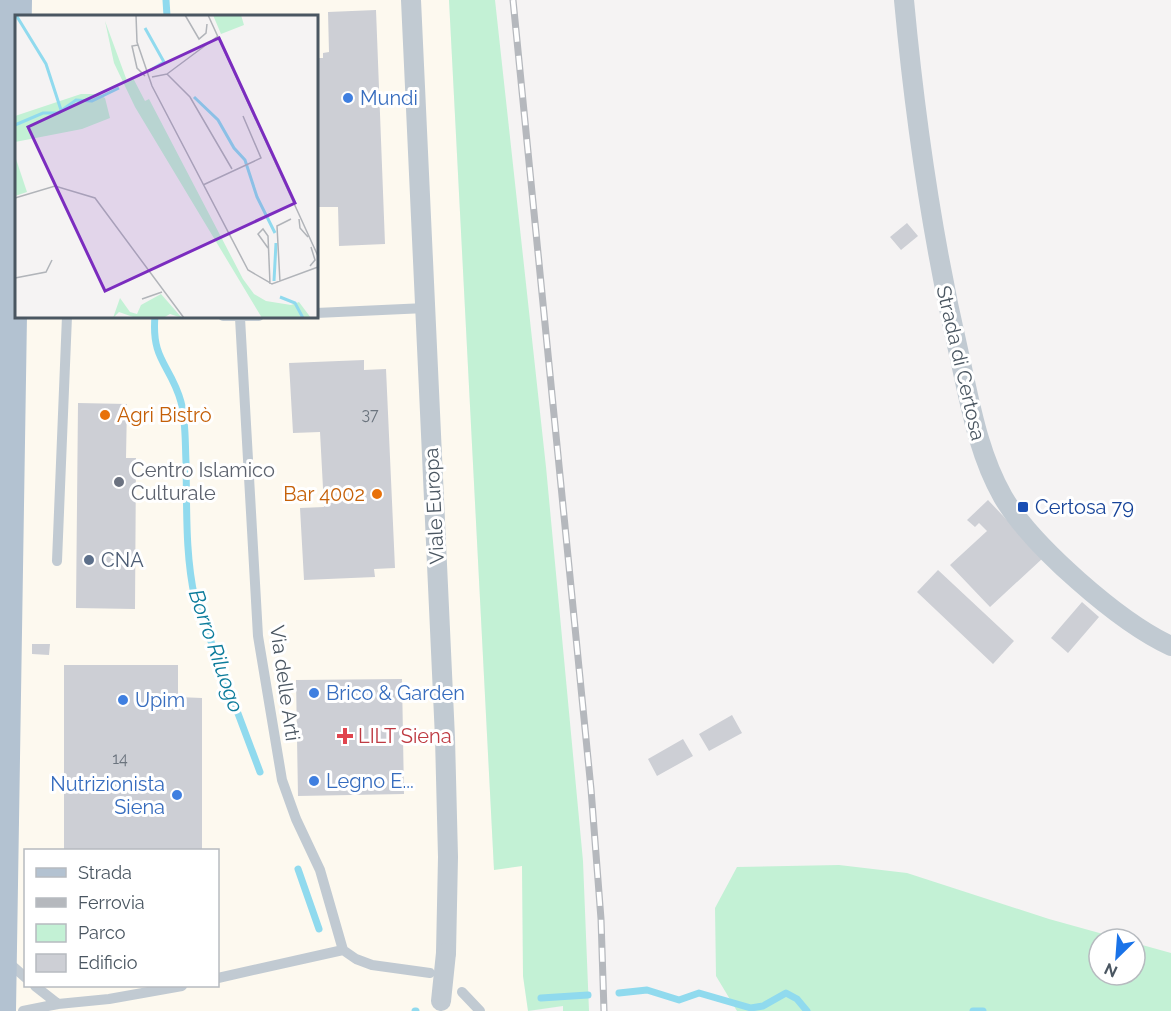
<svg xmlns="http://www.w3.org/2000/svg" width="1171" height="1011" viewBox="0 0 1171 1011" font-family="Raleway,sans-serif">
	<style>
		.commercial { fill: #fdf9ef; fill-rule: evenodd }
		.green { fill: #c3f1d5 }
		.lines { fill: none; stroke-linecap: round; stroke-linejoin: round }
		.stream { stroke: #90daee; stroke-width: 7 }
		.building { fill: #cdcfd5 }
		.service { stroke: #c1cad2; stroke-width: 10 }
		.minor { stroke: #c1cad2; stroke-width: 20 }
		.primary { stroke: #b3c2d1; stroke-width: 32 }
		.rail-casing { stroke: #b5b8bd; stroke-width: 7 }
		.rail { stroke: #fff; stroke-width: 4.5; stroke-dasharray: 14; stroke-linecap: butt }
		.minor-bridge { stroke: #c1cad2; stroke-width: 20 }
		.shop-dot { fill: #3f7fe0; stroke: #fff; stroke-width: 2 }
		.food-dot { fill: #e8710a; stroke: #fff; stroke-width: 2 }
		.worship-dot { fill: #6b7280; stroke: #fff; stroke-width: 2 }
		.transit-dot { fill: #1a4fb4; stroke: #fff; stroke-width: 2 }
		.service-dot { fill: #5c6f8a; stroke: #fff; stroke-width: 2 }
		.health-dot { fill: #e0444e; stroke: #fff; stroke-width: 2 }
		.labels { text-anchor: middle; stroke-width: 6; stroke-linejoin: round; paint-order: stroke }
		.number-label { font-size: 16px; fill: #6b747e }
		.shop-label { font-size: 20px; fill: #366cbe; stroke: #fff; text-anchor: start }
		.street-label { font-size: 20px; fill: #4a5661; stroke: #fff }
		.food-label { font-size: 20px; fill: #c56008; stroke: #fff; text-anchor: start }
		.worship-label { font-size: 20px; fill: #5b616d; stroke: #fff; text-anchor: start }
		.transit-label { font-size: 20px; fill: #164399; stroke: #fff; text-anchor: start }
		.service-label { font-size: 20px; fill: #4e5e75; stroke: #fff; text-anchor: start }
		.health-label { font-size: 20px; fill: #be3a42; stroke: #fff; text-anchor: start }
		.water-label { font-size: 21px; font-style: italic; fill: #0c7c9b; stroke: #fff }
		.inset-river { fill: none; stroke: #90daee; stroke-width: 3 }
		.inset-road { fill: none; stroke: #b1b4b9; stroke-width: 1.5 }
		.view { fill: #7b2cbf; fill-opacity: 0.15; stroke: #7b2cbf; stroke-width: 3 }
		.inset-edge { fill: none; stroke: #4a5661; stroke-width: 3 }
	</style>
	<rect width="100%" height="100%" fill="#f5f3f3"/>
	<path class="commercial" d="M 0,0 L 449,0 L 494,869 L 522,866 L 523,976 L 528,1011 L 0,1011 ZM 16,16 L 316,16 L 316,316 L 16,316 ZM 26,850 L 218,850 L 218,986 L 26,986 Z"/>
	<path class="green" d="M 449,0 L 495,0 L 546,467 L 583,861 L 589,1011 L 563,1011 L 563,1006 L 528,1011 L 523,976 L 522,866 L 494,870 Z
		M 839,865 L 907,873 L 1049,919 L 1121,939 L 1099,939 L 1099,975 L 1135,975 L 1135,943 L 1171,953 L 1171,1011 L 737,1011 L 716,976 L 715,908 L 737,867 Z"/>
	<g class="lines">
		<path class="stream" d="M 166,0 L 167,16
			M 155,316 C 151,361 171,365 181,402 C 186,422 185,442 186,462 C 187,507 185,555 195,599 L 260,772
			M 298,869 L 319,929
			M 619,993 L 647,990 L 679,1000 L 699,993 L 751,1008 L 763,1006 L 786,993 L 797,999 L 807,1011
			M 541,998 L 588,995
			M 415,1011 L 416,1011
			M 973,1011 L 983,1011"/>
	</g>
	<path class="building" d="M 376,10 L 385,244 L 339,246 L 338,207 L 316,207 L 316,58 L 323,58 L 323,53 L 329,52 L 328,12 Z
		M 907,223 L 918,236 L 901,250 L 890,237 Z
		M 364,360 L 364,370 L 386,369 L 395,568 L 374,569 L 375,577 L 304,580 L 300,508 L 324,507 L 320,432 L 293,433 L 289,363 Z
		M 78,403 L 127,404 L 126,458 L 136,458 L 135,609 L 76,608 Z
		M 988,500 L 1043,558 L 990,607 L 950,565 L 987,531 L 979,523 L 975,527 L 967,520 Z
		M 938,570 L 1014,641 L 993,664 L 917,592 Z
		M 1082,602 L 1099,617 L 1068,653 L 1051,638 Z
		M 32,644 L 50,644 L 49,655 L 32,654 Z
		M 64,665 L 178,665 L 178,697 L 202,698 L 202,850 L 64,850 Z
		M 402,679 L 404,794 L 298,796 L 296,680 Z
		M 732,715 L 742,733 L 709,751 L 699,734 Z
		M 683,739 L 693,756 L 657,776 L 648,759 Z"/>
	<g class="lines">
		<path class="service" d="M 316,313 L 426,308
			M 223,316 L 259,316
			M 240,318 L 258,636 L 282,780 L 296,819 L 320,870 L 343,950 L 356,959 L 372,965 L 430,973
			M 57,561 L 67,316
			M 8,962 L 26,978
			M 218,978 L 343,950
			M 35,986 L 58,1004
			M 462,992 L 480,1011
			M 23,1011 L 58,1004 L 109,999 L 182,986"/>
		<path class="minor" d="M 411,0 L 445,738 L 448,857 L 446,953
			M 904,0 C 915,119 932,237 959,354 C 970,403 978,453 1003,497 C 1032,546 1119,622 1171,646"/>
		<path class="primary" d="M 0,1011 L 16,0"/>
		<defs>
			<path id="rail" d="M 513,0 L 591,789 L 601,919 L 604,1011"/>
		</defs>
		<use href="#rail" class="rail-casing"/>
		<use href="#rail" class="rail"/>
		<path class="minor-bridge" d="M 441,1001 L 446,953"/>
	</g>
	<g class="shop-dot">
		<circle cx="348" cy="98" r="6"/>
		<circle cx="314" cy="693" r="6"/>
		<circle cx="123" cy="700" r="6"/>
		<circle cx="314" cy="781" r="6"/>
		<circle cx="177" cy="795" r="6"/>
	</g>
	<g class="food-dot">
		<circle cx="105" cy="415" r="6"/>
		<circle cx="377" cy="494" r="6"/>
	</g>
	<circle class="worship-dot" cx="119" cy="482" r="6"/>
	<rect class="transit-dot" x="1017" y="501" width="12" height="12" rx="3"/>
	<circle class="service-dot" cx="89" cy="560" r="6"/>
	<path class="health-dot" d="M342 727h6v6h6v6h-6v6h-6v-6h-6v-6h6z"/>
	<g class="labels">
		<g class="number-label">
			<text x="370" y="420">37</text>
			<text x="120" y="764">14</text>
		</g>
		<g class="shop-label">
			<text x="360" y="105">Mundi</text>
			<text x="326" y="700">Brico &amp; Garden</text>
			<text x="135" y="707">Upim</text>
			<text x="326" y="788">Legno E...</text>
			<text x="165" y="791" text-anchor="end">Nutrizionista<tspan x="165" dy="23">Siena</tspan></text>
		</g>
		<g class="street-label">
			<text transform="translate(961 363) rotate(77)" y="7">Strada di Certosa</text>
			<text transform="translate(434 506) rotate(-93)" y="7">Viale Europa</text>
			<text transform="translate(285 683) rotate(82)" y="7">Via delle Arti</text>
		</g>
		<g class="food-label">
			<text x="117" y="422">Agri Bistrò</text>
			<text x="365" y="501" text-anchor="end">Bar 4002</text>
		</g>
		<g class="worship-label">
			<text x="131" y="477">Centro Islamico<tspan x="131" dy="23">Culturale</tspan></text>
		</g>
		<g class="transit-label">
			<text x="1035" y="514">Certosa 79</text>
		</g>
		<g class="service-label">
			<text x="101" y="567">CNA</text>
		</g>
		<g class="health-label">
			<text x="358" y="743">LILT Siena</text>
		</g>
		<g class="water-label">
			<text transform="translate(216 651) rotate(71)" y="7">Borro Riluogo</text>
		</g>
	</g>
	<g transform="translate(15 15)">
		<rect width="303" height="303" fill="#f5f3f3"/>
		<path d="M 198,0 L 226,0 L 229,10 L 206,19 ZM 90,6 L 112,66 L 118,63 L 130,86 L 134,84 L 228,264 L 239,279 L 251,286 L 276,290 L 284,287 L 296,303 L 247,303 L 120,92 L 99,48 ZM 66,79 L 83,79 L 90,83 L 95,103 L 67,114 L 0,127 L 0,101 ZM 0,141 L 12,177 L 0,181 ZM 146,279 L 167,303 L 155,299 L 148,303 L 121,303 L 104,297 L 98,303 L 105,283 L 115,297 L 122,299 L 126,290 Z" fill="#c3f1d5"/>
		<path class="inset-river" d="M 1,0 L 31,49 L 46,95M 130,13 L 149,47 L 136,55M 179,82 L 203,105 L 219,133 L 230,145 L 242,182 L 260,218M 0,110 L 28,98 L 43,98 L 61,85 L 77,86 L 104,73M 259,266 L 261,228M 265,282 L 280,288 L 288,303"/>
		<path class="inset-road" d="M 121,0 L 122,27 L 137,71 L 233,255 L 257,269 L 303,252M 170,0 L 184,24 L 191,18 L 192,9M 193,0 L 303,241M 123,30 L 117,31 L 122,53 L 130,61M 152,59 L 203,21M 137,62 L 152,59 L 175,82 L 217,154M 188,170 L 246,143 L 228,101M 0,183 L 40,171 L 80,183 L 169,303M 284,204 L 285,213 L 293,222M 253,233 L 243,219 L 248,214 L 253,221 L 255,269M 295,251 L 300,245 L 296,232M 0,263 L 31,257 L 37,245M 265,267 L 262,211 L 276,204M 127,284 L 147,277"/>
		<path class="view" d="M 204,23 L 280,188 L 90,276 L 13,112 Z"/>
		<rect width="303" height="303" class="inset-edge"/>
	</g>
	<rect x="24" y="849" width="195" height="138" fill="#ffffff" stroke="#b7bbc0" stroke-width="1.5"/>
	<rect x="36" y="868" width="30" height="9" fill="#b3c2d1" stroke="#b7bbc0" stroke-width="1.5"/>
	<text x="78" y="879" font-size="18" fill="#4a5661">Strada</text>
	<rect x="36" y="898" width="30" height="9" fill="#b5b8bd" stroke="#b7bbc0" stroke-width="1.5"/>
	<text x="78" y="909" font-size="18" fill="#4a5661">Ferrovia</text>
	<rect x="36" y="924" width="30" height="18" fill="#c3f1d5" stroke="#b7bbc0" stroke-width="1.5"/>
	<text x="78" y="939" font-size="18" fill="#4a5661">Parco</text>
	<rect x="36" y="954" width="30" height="18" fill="#cdcfd5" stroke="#b7bbc0" stroke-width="1.5"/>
	<text x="78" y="969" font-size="18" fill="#4a5661">Edificio</text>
	<g transform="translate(1117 957) rotate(205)"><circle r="28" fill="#ffffff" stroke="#b7bbc0" stroke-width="1.5"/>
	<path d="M0-4.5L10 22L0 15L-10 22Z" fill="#1a73e8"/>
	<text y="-9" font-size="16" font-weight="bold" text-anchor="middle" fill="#4a5661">N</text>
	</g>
</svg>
